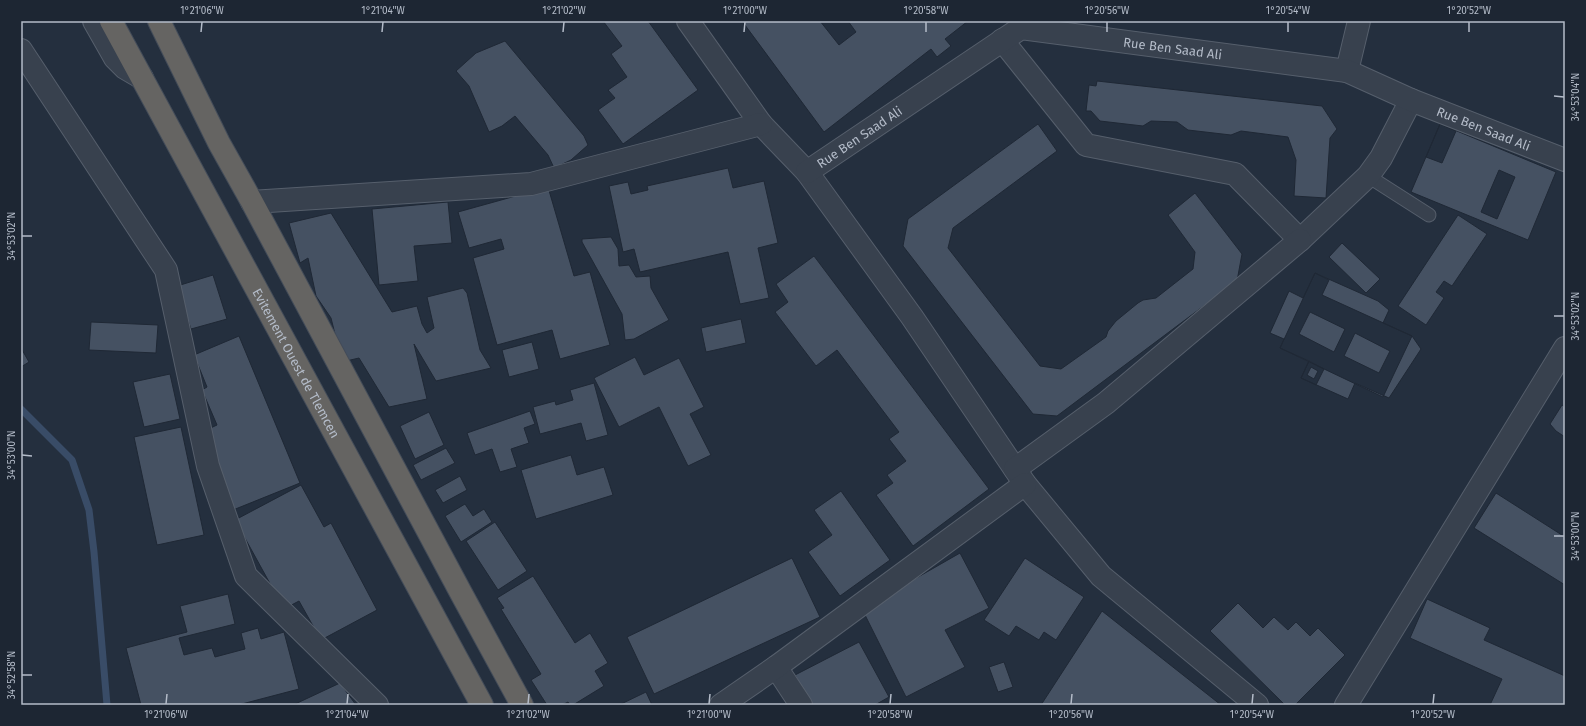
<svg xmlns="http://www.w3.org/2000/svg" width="1586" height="726" viewBox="0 0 1586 726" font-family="'Fira Sans',sans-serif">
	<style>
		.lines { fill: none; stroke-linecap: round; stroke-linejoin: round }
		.stream { stroke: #394c67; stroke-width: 7 }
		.building { fill: #455162; stroke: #1f2835; fill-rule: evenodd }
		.service-casing { stroke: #565f6c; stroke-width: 15 }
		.minor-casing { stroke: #565f6c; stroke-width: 24 }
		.trunk-casing { stroke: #434c59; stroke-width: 24 }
		.service { stroke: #38414e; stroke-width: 13 }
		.minor { stroke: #38414e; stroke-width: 22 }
		.trunk { stroke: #656462; stroke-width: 22 }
		.ticks { fill: none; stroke: #b4bcc9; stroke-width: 1.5 }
		.labels { text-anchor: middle; stroke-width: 3.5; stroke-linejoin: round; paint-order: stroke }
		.street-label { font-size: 13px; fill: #b4bcc9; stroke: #1d2633 }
		.neatline { fill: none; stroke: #b4bcc9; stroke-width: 1.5 }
		.ticks-label { font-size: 10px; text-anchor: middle; fill: #b4bcc9 }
	</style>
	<rect width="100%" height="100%" fill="#242f3e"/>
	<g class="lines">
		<path class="stream" d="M 21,409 L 72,460 L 89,510 L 94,552 L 107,705"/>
	</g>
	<path class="building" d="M 603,21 L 648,21 L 698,90 L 623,144 L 598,110 L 615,98 L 608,90 L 627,77 L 611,54 L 622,46 Z
		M 742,21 L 820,21 L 839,45 L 856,32 L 848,21 L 968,21 L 945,39 L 951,46 L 937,57 L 931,49 L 824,132 Z
		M 505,41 L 584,136 L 588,145 L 571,160 L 554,168 L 548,155 L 515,116 L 502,126 L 489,132 L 469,86 L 456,71 L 476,53 Z
		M 1097,81 L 1322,106 L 1337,129 L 1330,138 L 1326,198 L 1294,196 L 1296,160 L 1288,137 L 1241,131 L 1231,135 L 1188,130 L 1177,122 L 1151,121 L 1143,126 L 1100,121 L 1091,111 L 1086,111 L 1089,85 L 1096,86 Z
		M 1038,124 L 1057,151 L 953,228 L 948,248 L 1040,366 L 1061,369 L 1106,337 L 1108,331 L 1116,321 L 1138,303 L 1143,300 L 1156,298 L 1193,269 L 1195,252 L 1168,215 L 1195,193 L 1242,254 L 1237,281 L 1057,416 L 1033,414 L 903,246 L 908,219 Z
		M 1440,124 L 1556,172 L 1528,240 L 1411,192 ZM 1440,124 L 1456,131 L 1442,163 L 1426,157 ZM 1499,170 L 1515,177 L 1497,219 L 1481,212 Z
		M 728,168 L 733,188 L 764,181 L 778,243 L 758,248 L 769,298 L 740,304 L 728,252 L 640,272 L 634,249 L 623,252 L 609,186 L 628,182 L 631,194 L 648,190 L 647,186 Z
		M 548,187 L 574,276 L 590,272 L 610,345 L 560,359 L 552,330 L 497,345 L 473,258 L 504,249 L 501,239 L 469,248 L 458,212 Z
		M 448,202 L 452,243 L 414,246 L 418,281 L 379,285 L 372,209 Z
		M 331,213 L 392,312 L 417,306 L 422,324 L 427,333 L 434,328 L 427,297 L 463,288 L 467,293 L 480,350 L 491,368 L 436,381 L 414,344 L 427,399 L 389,407 L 359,358 L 342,362 L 331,318 L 316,296 L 308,258 L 300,263 L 289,223 Z
		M 1458,215 L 1487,234 L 1452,286 L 1444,281 L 1436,292 L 1444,298 L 1426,325 L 1398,306 Z
		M 611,237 L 618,249 L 619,266 L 629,265 L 636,277 L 650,276 L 651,288 L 669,320 L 634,339 L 625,340 L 622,314 L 582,242 L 582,239 Z
		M 1342,243 L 1380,279 L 1366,293 L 1329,257 Z
		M 814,256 L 989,489 L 913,546 L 876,495 L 893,483 L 887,475 L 906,461 L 889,439 L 899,432 L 837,350 L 816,366 L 775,312 L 788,302 L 776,284 Z
		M 1315,273 L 1329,280 L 1322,295 L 1412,336 L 1383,397 L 1280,348 Z
		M 1315,273 L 1378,301 L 1389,310 L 1383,323 L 1412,336 L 1421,349 L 1389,398 L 1355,383 L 1348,399 L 1301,378 L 1309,361 L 1280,348 L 1284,339 L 1270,333 L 1289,291 L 1303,298 Z
		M 213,275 L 227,319 L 191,329 L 177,286 Z
		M 1310,312 L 1345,329 L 1334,352 L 1299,334 Z
		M 741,319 L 746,343 L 706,352 L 701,328 Z
		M 91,322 L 158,325 L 156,353 L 89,350 Z
		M 1355,333 L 1390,351 L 1379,373 L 1344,356 Z
		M 239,336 L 300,483 L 233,510 L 204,431 L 217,425 L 202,390 L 207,387 L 194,355 Z
		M 532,342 L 539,369 L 509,377 L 502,350 Z
		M 21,348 L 29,362 L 21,367 Z
		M 635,357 L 644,375 L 679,358 L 704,407 L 690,414 L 711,455 L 688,466 L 659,407 L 619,427 L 594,378 Z
		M 1309,361 L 1324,369 L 1316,385 L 1301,378 Z
		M 1311,367 L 1318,371 L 1314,379 L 1307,375 Z
		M 170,374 L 180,419 L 144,427 L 133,382 Z
		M 594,383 L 608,435 L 586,441 L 581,423 L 540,434 L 533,407 L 555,401 L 556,405 L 573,400 L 570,390 Z
		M 1562,405 L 1565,407 L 1565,437 L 1556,431 L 1550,424 Z
		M 530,411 L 535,424 L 524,428 L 529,443 L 511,449 L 517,467 L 500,472 L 492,449 L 475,455 L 467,433 Z
		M 429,412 L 444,445 L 415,459 L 400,426 Z
		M 181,427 L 204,535 L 157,545 L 134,437 Z
		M 446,448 L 455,463 L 421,480 L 413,465 Z
		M 571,455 L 577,475 L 604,467 L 613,495 L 536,519 L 521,470 Z
		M 460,476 L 467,490 L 443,503 L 435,490 Z
		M 301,485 L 324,527 L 331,523 L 377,610 L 321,640 L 299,601 L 284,609 L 235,520 Z
		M 841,491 L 890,560 L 840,596 L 808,552 L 832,535 L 814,510 Z
		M 1496,493 L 1565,537 L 1565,585 L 1474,528 Z
		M 465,504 L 473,516 L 484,509 L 492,522 L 461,542 L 445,516 Z
		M 495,522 L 527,571 L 498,590 L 466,541 Z
		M 960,553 L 989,608 L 945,630 L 965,667 L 906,697 L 862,609 Z
		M 792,558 L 820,617 L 654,694 L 627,637 Z
		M 1025,558 L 1084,597 L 1056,640 L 1044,632 L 1039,640 L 1016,626 L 1009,636 L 984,620 Z
		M 533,576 L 575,643 L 590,633 L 608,663 L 595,671 L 604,686 L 573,705 L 570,705 L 568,702 L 562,705 L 547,705 L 531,680 L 541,674 L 501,609 L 504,608 L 497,598 Z
		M 228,594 L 235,624 L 179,638 L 184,655 L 212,648 L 215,657 L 245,649 L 241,633 L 258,628 L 261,639 L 284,632 L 299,689 L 238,705 L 141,705 L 126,648 L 187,632 L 180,606 Z
		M 1427,599 L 1490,628 L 1484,640 L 1565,676 L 1565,705 L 1490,705 L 1502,679 L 1410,638 Z
		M 1238,603 L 1263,628 L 1274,617 L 1288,630 L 1296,622 L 1310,636 L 1318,628 L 1345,655 L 1295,705 L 1285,705 L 1210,631 Z
		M 1102,611 L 1221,705 L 1041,705 Z
		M 859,642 L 889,697 L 875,705 L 812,705 L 795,675 Z
		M 1004,662 L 1013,687 L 998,692 L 989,667 Z
		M 340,683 L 356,705 L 293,705 Z
		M 646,692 L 652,705 L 619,705 Z"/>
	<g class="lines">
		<defs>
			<path id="service" d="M 1368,176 L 1429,215"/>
			<g id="minor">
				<path d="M 94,21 L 115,58 L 125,68 L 142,78"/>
				<path d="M 688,21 L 761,124 L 807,172 L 912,317 L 1025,484 L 1101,576 L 1257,705"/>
				<path d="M 1002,40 L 1086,145 L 1235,174 L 1300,240 L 1368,176 L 1381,158 L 1411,100"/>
				<path d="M 21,50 L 166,270 L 208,466 L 246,576 L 377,705"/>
				<path d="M 1347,71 L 1359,21"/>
				<path id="s1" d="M 807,172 L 1021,28 L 1347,71 L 1411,100 L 1565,160"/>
				<path d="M 252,202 L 531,184 L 761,124"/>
				<path d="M 1015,469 L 1106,403 L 1300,240"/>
				<path d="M 776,667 L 801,705"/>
				<path d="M 721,705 L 776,667 L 1025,484"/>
				<path d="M 1346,705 L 1565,348"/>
			</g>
			<g id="trunk">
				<path id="s2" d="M 111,21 L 482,705"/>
				<path d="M 159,21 L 219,143 L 252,202 L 461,593 L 522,705"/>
			</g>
		</defs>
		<use href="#service" class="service-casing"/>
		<use href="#minor" class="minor-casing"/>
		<use href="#trunk" class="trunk-casing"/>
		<use href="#service" class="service"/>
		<use href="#minor" class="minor"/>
		<use href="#trunk" class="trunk"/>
	</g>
	<path class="ticks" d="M 201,32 L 202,22M 382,32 L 383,22M 563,32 L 564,22M 744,32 L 745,22M 926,32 L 926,22M 1107,32 L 1107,22M 1288,32 L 1288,22M 1469,32 L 1469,22M 1554,96 L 1564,97M 22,236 L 32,236M 1554,316 L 1564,316M 22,455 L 32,456M 1554,536 L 1564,536M 22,675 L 32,675M 166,704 L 167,694M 347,704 L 348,694M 528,704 L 529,694M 709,704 L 710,694M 890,704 L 891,694M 1071,704 L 1072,694M 1252,704 L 1253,694M 1433,704 L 1434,694"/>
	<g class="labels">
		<g class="street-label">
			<text dy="5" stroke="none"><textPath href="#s1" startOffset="411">Rue Ben Saad Ali</textPath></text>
			<text dy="5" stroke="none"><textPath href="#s1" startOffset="735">Rue Ben Saad Ali</textPath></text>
			<text dy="5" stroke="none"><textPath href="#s1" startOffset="63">Rue Ben Saad Ali</textPath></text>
			<text dy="5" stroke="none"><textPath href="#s2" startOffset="389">Evitement Ouest de Tlemcen</textPath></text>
		</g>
	</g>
	<rect width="1586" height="726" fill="none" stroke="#1d2633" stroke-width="44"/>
	<rect x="22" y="22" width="1542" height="682" class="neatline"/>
	<g class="ticks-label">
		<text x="202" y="14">1°21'06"W</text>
		<text x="383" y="14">1°21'04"W</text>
		<text x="564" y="14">1°21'02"W</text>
		<text x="745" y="14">1°21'00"W</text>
		<text x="926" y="14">1°20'58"W</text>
		<text x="1107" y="14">1°20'56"W</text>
		<text x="1288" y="14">1°20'54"W</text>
		<text x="1469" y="14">1°20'52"W</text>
		<text transform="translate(1575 97) rotate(-90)" y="4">34°53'04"N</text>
		<text transform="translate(11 236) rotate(-90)" y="4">34°53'02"N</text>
		<text transform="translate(1575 316) rotate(-90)" y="4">34°53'02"N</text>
		<text transform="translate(11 455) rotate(-90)" y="4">34°53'00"N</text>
		<text transform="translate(1575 536) rotate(-90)" y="4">34°53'00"N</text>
		<text transform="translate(11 675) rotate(-90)" y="4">34°52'58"N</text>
		<text x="166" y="718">1°21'06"W</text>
		<text x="347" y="718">1°21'04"W</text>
		<text x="528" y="718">1°21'02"W</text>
		<text x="709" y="718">1°21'00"W</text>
		<text x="890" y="718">1°20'58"W</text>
		<text x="1071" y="718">1°20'56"W</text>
		<text x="1252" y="718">1°20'54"W</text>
		<text x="1433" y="718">1°20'52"W</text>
	</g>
</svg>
